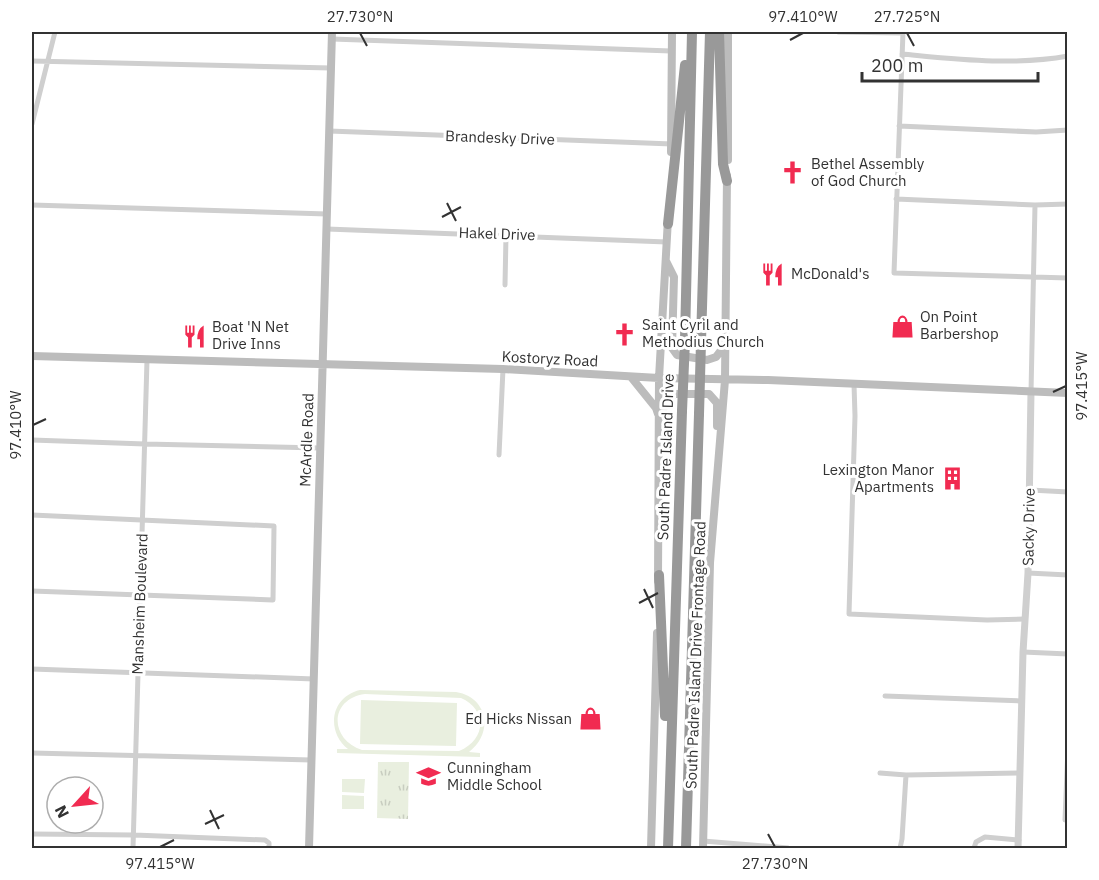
<svg xmlns="http://www.w3.org/2000/svg" width="1099" height="880" viewBox="0 0 1099 880" font-family="'IBM Plex Sans',sans-serif">
	<style>
		.park { fill: url(#park-tufts) }
		.garden { fill: #e9efdf; fill-rule: evenodd }
		.lines { fill: none; stroke-linecap: round; stroke-linejoin: round }
		.minor { stroke: #cfcfcf; stroke-width: 5 }
		.tertiary { stroke: #cfcfcf; stroke-width: 7 }
		.secondary { stroke: #bcbcbc; stroke-width: 8 }
		.motorway { stroke: #999; stroke-width: 10 }
		.motorway-bridge { stroke: #999; stroke-width: 10 }
		.ticks { fill: none; stroke: #323232; stroke-width: 2 }
		.labels { text-anchor: middle; stroke-width: 6; stroke-linejoin: round; paint-order: stroke }
		.street-label { font-size: 15px; fill: #323232; stroke: #fff }
		.poi-label { font-size: 15px; fill: #323232; stroke: #fff; text-anchor: start }
		.neatline { fill: none; stroke: #323232; stroke-width: 2 }
		.ticks-label { font-size: 15px; text-anchor: middle; fill: #323232 }
	</style>
	<defs>
		<pattern id="park-tufts" width="24" height="20" patternUnits="userSpaceOnUse" patternTransform="scale(1.5)"><rect width="24" height="20" fill="#e9efdf"/><path d="M3 7l-1-3M5 7V3M7 7l1-3M15 17l-1-3M17 17v-4M19 17l1-3" fill="none" stroke="#c8cdc0"/></pattern>
	</defs>
	<rect width="100%" height="100%" fill="#fff"/>
	<path class="park" d="M 378,762 L 409,762 L 408,819 L 377,818 Z"/>
	<path class="garden" d="M 360,690 L 456,692 C 488,697 494,733 469,752 L 480,753 L 480,757 L 337,753 L 337,749 L 348,749 C 326,732 330,697 360,690 ZM 365,694 L 461,698 C 488,710 486,740 459,751 L 362,750 C 329,739 329,699 365,694 Z
		M 361,700 L 457,703 L 456,746 L 360,744 Z
		M 342,779 L 365,779 L 364,793 L 342,792 Z
		M 342,795 L 364,796 L 364,809 L 342,809 Z"/>
	<g class="lines">
		<path class="minor" d="M 838,32 L 902,33
			M 903,32 L 894,273 L 1068,278
			M 332,39 L 671,51
			M 902,54 C 956,59 1013,66 1068,56
			M 32,61 L 331,68
			M 32,124 L 55,32
			M 899,126 L 1036,132 L 1068,130
			M 329,131 L 672,144
			M 896,199 L 1035,205 L 1068,204
			M 32,205 L 327,214
			M 327,229 L 667,242
			M 505,285 L 506,235
			M 854,384 L 855,416 L 849,614 L 987,620 L 1025,619
			M 1031,392 L 1035,205
			M 32,440 L 145,444 L 320,448
			M 499,455 L 503,369
			M 1030,490 L 1068,492
			M 32,515 L 274,526 L 273,600 L 32,591
			M 1028,573 L 1068,575
			M 1023,652 L 1068,654
			M 32,669 L 314,679
			M 885,696 L 1022,701
			M 1068,748 L 1065,820 L 1068,820
			M 32,753 L 311,760
			M 880,773 L 906,775 L 1020,773
			M 32,834 L 134,835 L 265,840 L 269,843 L 269,848
			M 703,841 L 788,848
			M 133,848 L 147,360
			M 900,848 L 902,839 L 906,775
			M 974,848 L 976,842 L 985,837 L 1019,840"/>
		<path class="tertiary" d="M 1018,848 L 1023,652 L 1028,573 L 1031,392"/>
		<path class="secondary" d="M 671,152 L 672,32
			M 728,160 L 728,32
			M 666,261 L 674,277 L 672,348 L 677,355 L 707,360 L 716,357 L 726,344
			M 32,356 L 503,369 L 659,378 L 768,380 L 1068,393
			M 631,377 L 656,408 L 658,414
			M 660,415 L 666,404 L 674,394 L 709,394 L 717,403 L 717,426
			M 658,581 L 659,378 L 668,219
			M 309,848 L 332,32
			M 651,848 L 657,633
			M 703,848 L 710,563 L 725,380 L 727,176"/>
		<path class="motorway" d="M 719,32 L 723,164 L 727,181
			M 668,224 L 685,65
			M 685,340 L 692,32
			M 701,342 L 710,32
			M 659,575 L 665,716
			M 668,848 L 682,411
			M 686,848 L 699,414"/>
		<path class="motorway-bridge" d="M 682,411 L 685,340
			M 699,414 L 701,342"/>
	</g>
	<path class="ticks" d="M 360,33 L 367,46M 907,33 L 914,46M 790,40 L 803,33M 447,203 L 456,221M 442,217 L 461,207M 1053,392 L 1066,386M 33,425 L 46,419M 644,589 L 653,608M 639,603 L 658,593M 210,810 L 219,829M 205,824 L 224,815M 768,834 L 775,847M 160,847 L 174,840"/>
	<defs>
		<symbol id="church-bare" viewBox="-9 -9 18 18"><path d="M-1.2-6h2.4v3.5h3.3v2.4h-3.3V6h-2.4V-.1h-3.3v-2.4h3.3Z" fill="#f12b51" stroke="#fff" stroke-width="2.5" paint-order="stroke"/></symbol>
		<symbol id="restaurant-bare" viewBox="-9 -9 18 18"><path d="M-5-6h1v4h1v-4h1v4h1v-4h1v5L-1.5 .5V6h-2V.5L-5-1ZM5-6V6H3V1.5H1.5Q1.5-4 5-6Z" fill="#f12b51" stroke="#fff" stroke-width="2.5" paint-order="stroke"/></symbol>
		<symbol id="shop-bare" viewBox="-9 -9 18 18"><path d="M-5-2.5h2.3a2.7 3.5 0 0 1 5.4 0H5L5.5 6h-11ZM-1.5-2.5h3a1.5 2.3 0 0 0-3 0Z" fill="#f12b51" stroke="#fff" stroke-width="2.5" paint-order="stroke"/></symbol>
		<symbol id="building-bare" viewBox="-9 -9 18 18"><path d="M-4-6H4V6H1V3H-1V6H-4ZM-2.5-4.3h1.7v1.8h-1.7ZM.8-4.3h1.7v1.8H.8ZM-2.5-1h1.7V.8h-1.7ZM.8-1h1.7V.8H.8Z" fill="#f12b51" stroke="#fff" stroke-width="2.5" paint-order="stroke"/></symbol>
		<symbol id="school-bare" viewBox="-9 -9 18 18"><path d="M0-5L7-2L0 1L-7-2ZM-4 1L0 2.5L4 1V4Q0 6-4 4Z" fill="#f12b51" stroke="#fff" stroke-width="2.5" paint-order="stroke"/></symbol>
	</defs>
	<g fill-rule="evenodd">
		<use href="#church-bare" x="776" y="156" width="33" height="33"/>
		<use href="#restaurant-bare" x="756" y="258" width="33" height="33"/>
		<use href="#shop-bare" x="886" y="310" width="33" height="33"/>
		<use href="#church-bare" x="608" y="318" width="33" height="33"/>
		<use href="#restaurant-bare" x="178" y="320" width="33" height="33"/>
		<use href="#building-bare" x="936" y="462" width="33" height="33"/>
		<use href="#shop-bare" x="574" y="702" width="33" height="33"/>
		<use href="#school-bare" x="412" y="760" width="33" height="33"/>
	</g>
	<g class="labels">
		<g class="street-label">
			<text transform="translate(500 138) rotate(2)" y="5">Brandesky Drive</text>
			<text transform="translate(497 234) rotate(2)" y="5">Hakel Drive</text>
			<text transform="translate(550 359) rotate(3)" y="5">Kostoryz Road</text>
			<text transform="translate(307 440) rotate(-88)" y="5">McArdle Road</text>
			<text transform="translate(666 457) rotate(-88)" y="5">South Padre Island Drive</text>
			<text transform="translate(1029 527) rotate(-89)" y="5">Sacky Drive</text>
			<text transform="translate(140 604) rotate(-88)" y="5">Mansheim Boulevard</text>
			<text transform="translate(696 655) rotate(-88)" y="5">South Padre Island Drive Frontage Road</text>
		</g>
		<g class="poi-label">
			<text x="811" y="169">Bethel Assembly<tspan x="811" dy="17">of God Church</tspan></text>
			<text x="791" y="279">McDonald's</text>
			<text x="920" y="322">On Point<tspan x="920" dy="17">Barbershop</tspan></text>
			<text x="642" y="330">Saint Cyril and<tspan x="642" dy="17">Methodius Church</tspan></text>
			<text x="212" y="332">Boat 'N Net<tspan x="212" dy="17">Drive Inns</tspan></text>
			<text x="934" y="475" text-anchor="end">Lexington Manor<tspan x="934" dy="17">Apartments</tspan></text>
			<text x="572" y="724" text-anchor="end">Ed Hicks Nissan</text>
			<text x="447" y="773">Cunningham<tspan x="447" dy="17">Middle School</tspan></text>
		</g>
	</g>
	<rect width="1099" height="880" fill="none" stroke="#ffffff" stroke-width="66"/>
	<g transform="translate(75 805) rotate(243)"><circle r="28" fill="#ffffff" stroke="#adadad" stroke-width="1.5"/>
	<path d="M0-4.5L10 22L0 15L-10 22Z" fill="#f12b51"/>
	<text y="-9" font-size="16" font-weight="bold" text-anchor="middle" fill="#323232">N</text>
	</g>
	<path d="M862 72v9h176v-9" fill="none" stroke="#323232" stroke-width="3"/>
	<text x="871" y="72" font-size="18" fill="#323232" stroke="#ffffff" stroke-width="4.5" paint-order="stroke">200 m</text>
	<rect x="33" y="33" width="1033" height="814" class="neatline"/>
	<g class="ticks-label">
		<text x="360" y="22">27.730°N</text>
		<text x="803" y="22">97.410°W</text>
		<text x="907" y="22">27.725°N</text>
		<text transform="translate(1082 386) rotate(-90)" y="5">97.415°W</text>
		<text transform="translate(16 425) rotate(-90)" y="5">97.410°W</text>
		<text x="160" y="869">97.415°W</text>
		<text x="775" y="869">27.730°N</text>
	</g>
</svg>
